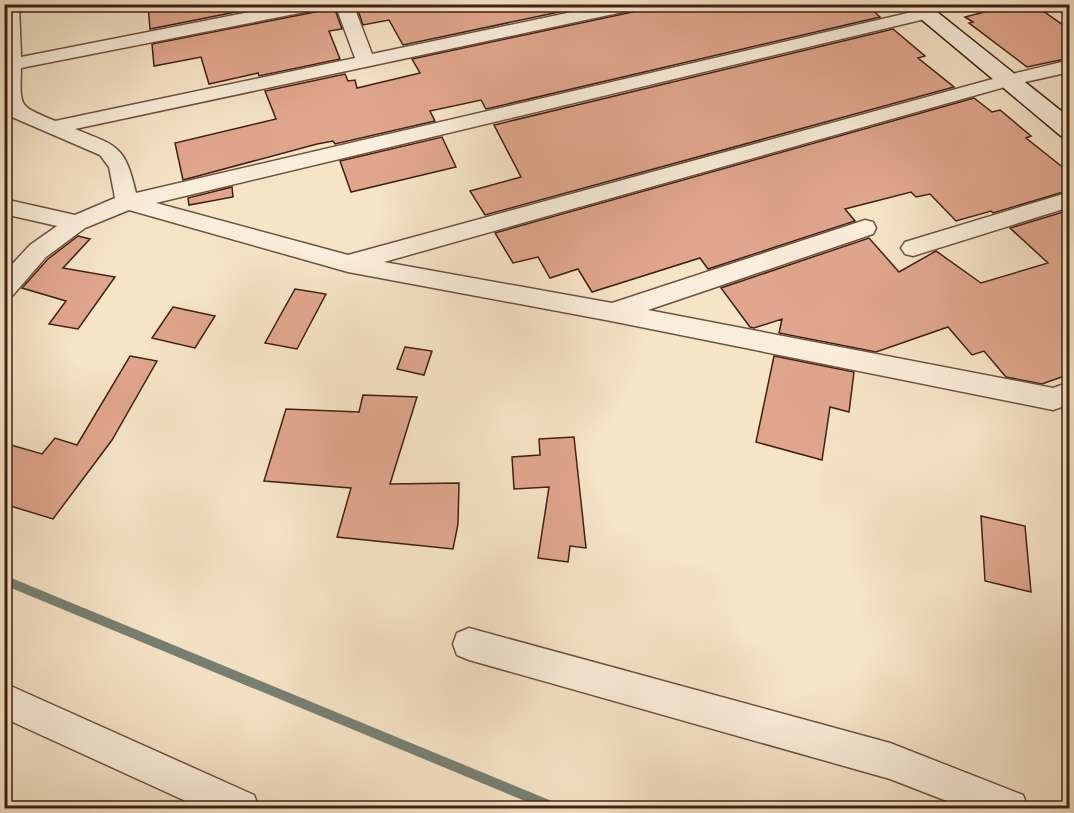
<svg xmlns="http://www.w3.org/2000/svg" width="1074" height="813" viewBox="0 0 1074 813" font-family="Vollkorn,serif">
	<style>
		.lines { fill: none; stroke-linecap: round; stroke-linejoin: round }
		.stream { fill: #778073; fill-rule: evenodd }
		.building { fill: #e0a68d; stroke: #3f2112; stroke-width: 1.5 }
		.minor-casing { stroke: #6d523f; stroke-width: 3 }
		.secondary-casing { stroke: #3f2112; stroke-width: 3 }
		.minor { fill: #f9eddb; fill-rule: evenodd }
		.secondary { fill: #f9eddb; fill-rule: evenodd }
	</style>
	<rect width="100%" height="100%" fill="#f6e4c7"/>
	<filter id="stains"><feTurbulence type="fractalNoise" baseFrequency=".00333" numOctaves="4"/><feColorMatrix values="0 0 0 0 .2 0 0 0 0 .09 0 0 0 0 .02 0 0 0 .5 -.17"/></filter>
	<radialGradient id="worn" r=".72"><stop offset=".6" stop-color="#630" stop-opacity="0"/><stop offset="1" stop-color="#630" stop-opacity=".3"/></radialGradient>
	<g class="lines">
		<path class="stream" d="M 4,575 L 559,804 L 561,808 L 542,808 L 4,585 Z"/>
	</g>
	<path class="building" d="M 148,4 L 276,4 L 150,29 Z
		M 330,4 L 333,4 L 342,29 L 329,31 L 340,59 L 259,76 L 258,73 L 209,84 L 201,57 L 154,66 L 152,44 L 320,11 Z
		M 356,4 L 597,4 L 403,45 L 389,20 L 363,25 Z
		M 647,4 L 866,4 L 880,17 L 486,109 L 481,100 L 430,111 L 435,121 L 335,144 L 333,141 L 317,144 L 183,180 L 175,143 L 276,119 L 265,91 L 345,74 L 348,81 L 355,80 L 357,88 L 420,73 L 412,59 L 637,11 Z
		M 1015,4 L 1033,4 L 1070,30 L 1070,58 L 1027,67 L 969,23 L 973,22 L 965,17 Z
		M 893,29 L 925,56 L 918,58 L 954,87 L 485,215 L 470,191 L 521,177 L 494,125 Z
		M 974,98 L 992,112 L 1000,110 L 1031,136 L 1026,138 L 1070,173 L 1070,190 L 993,213 L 991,211 L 956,221 L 930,194 L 916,197 L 911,192 L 845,209 L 855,221 L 708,269 L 700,258 L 592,292 L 578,269 L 550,278 L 538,257 L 513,263 L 495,233 Z
		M 442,137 L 456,167 L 351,192 L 340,161 Z
		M 232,187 L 233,197 L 189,205 L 188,198 Z
		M 1070,210 L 1070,374 L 1042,384 L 1006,377 L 984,351 L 972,355 L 948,327 L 876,352 L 779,333 L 782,319 L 754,328 L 750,327 L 721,288 L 869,238 L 899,272 L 936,251 L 981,283 L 1048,263 L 1010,228 Z
		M 78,236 L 90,239 L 63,268 L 115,277 L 78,329 L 49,324 L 66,301 L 22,288 L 48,259 Z
		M 295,289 L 326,294 L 297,349 L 265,343 Z
		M 173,307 L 215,316 L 195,348 L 152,338 Z
		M 405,347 L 432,351 L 424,375 L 397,369 Z
		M 130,356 L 157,361 L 112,440 L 53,519 L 4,504 L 4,443 L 42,454 L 55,438 L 77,445 Z
		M 774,356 L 854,372 L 849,412 L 830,407 L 822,460 L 756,442 Z
		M 363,395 L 417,397 L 390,484 L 459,483 L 458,524 L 453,549 L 337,537 L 351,488 L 264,481 L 286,409 L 359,412 Z
		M 574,437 L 586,548 L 570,546 L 568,562 L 538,558 L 549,487 L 514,489 L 512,457 L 540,455 L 539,439 Z
		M 981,516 L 1025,526 L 1031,592 L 985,581 Z"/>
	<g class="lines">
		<defs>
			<path id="minor" d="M 4,4 L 19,4 L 21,57 L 290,4 L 328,4 L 320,9 L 21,68 C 20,108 18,105 55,121 L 355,58 L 335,4 L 353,4 L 372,54 L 610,4 L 645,4 L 637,9 L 75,129 C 117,146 125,145 136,193 L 925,9 L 931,10 L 934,14 L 931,18 L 925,19 L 156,203 L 348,255 L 1000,77 L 1070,60 L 1070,72 L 1012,85 L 384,262 L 612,303 L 865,220 L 873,222 L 876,228 L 873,234 L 648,310 L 1053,388 L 1070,382 L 1070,404 L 1053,410 L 611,321 L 348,272 L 129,210 L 85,228 L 46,257 L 13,295 L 4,298 L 4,273 L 30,245 L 57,226 L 4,214 L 4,199 L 75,215 L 115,198 L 109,167 L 100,155 L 12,117 L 4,106 Z
				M 1070,192 L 1070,207 L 913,256 L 905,254 L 901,248 L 905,242 Z
				M 469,628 L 890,743 L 1023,795 L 1028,808 L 965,808 L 890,779 L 469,660 L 457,655 L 453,644 L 457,633 Z
				M 4,683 L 254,795 L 259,808 L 201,808 L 4,718 Z"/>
			<path id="secondary" d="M 903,4 L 927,4 L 1070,118 L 1070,139 L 1061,136 Z"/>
		</defs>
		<use href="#minor" class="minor-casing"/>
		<use href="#secondary" class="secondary-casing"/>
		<use href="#minor" class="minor"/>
		<use href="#secondary" class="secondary"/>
	</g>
	<rect width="1074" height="813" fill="none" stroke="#f6e4c7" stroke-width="24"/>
	<rect x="6" y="6" width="1062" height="801" fill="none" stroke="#3f2112" stroke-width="3"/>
	<rect x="12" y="12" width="1050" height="789" fill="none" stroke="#3f2112" stroke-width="1.5"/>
	<rect width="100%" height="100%" filter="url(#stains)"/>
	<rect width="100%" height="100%" fill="url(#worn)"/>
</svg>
